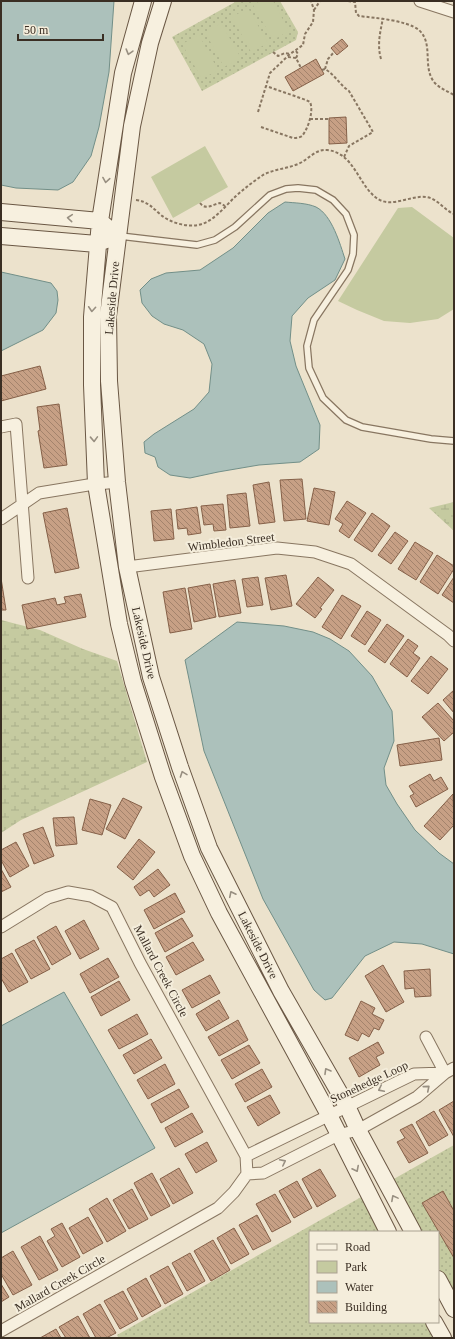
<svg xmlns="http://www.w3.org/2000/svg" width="455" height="1339" viewBox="0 0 455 1339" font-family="'Times New Roman',serif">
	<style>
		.green { fill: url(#green-dots) }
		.wetland { fill: url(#wetland-marsh) }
		.pitch { fill: #c5caa0 }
		.water { fill: #acc1bb; stroke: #728f88 }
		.building { fill: url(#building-back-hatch); stroke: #856048 }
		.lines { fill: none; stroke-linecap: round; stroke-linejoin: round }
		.lane-casing { stroke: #887661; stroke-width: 8 }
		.street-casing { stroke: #887661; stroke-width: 13 }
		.secondary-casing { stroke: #6a5744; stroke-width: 18 }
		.path { stroke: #887661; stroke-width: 2; stroke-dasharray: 3 2; stroke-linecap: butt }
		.lane { stroke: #f7f0df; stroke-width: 5.5 }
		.street { stroke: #f7f0df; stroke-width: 11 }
		.secondary { stroke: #f7f0df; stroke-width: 16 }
		.oneway { stroke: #988f81 }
		.labels { text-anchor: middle; stroke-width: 4; stroke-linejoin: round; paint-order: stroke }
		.street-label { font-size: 12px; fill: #3a2e23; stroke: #f4eddb }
	</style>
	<defs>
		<pattern id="green-dots" width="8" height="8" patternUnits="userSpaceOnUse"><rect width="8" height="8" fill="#c5caa0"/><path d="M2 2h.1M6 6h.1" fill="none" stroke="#aaae8a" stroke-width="1.8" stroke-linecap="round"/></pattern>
		<pattern id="wetland-marsh" width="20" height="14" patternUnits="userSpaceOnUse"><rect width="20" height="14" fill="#c5caa0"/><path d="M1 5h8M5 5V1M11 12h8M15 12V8" fill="none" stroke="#aaae8a"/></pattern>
		<pattern id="building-back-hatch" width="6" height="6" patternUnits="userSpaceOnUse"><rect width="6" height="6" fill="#c7a085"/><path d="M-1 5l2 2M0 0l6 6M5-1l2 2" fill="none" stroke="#a3836c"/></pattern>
	</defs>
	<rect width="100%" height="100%" fill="#ece2cc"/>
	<path class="green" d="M 237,1 L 280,1 L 298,32 L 296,40 L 202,91 L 172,37 Z
		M 454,1145 L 454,1297 L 438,1267 L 438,1232 L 419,1232 L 392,1180 Z
		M 363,1196 L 382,1232 L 310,1232 L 310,1322 L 428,1322 L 436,1338 L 117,1338 L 118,1337 L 117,1335 Z"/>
	<path class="wetland" d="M 454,502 L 454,531 L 429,508 Z
		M 1,620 L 40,630 L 83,649 L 117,661 L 147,762 L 21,820 L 1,833 Z"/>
	<path class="pitch" d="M 260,1 L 273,1 L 289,31 L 273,40 L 253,5 Z
		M 248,8 L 268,43 L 251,52 L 232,17 Z
		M 221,23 L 241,58 L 224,67 L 205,32 Z
		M 199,35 L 218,70 L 202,79 L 182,44 Z
		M 205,146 L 228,187 L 173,218 L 151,177 Z
		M 412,207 L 454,238 L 454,309 L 438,319 L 410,323 L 384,321 L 357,310 L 338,301 L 398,208 Z"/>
	<path class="water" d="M 1,1 L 114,1 L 109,72 L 99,127 L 91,156 L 73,182 L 58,190 L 16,188 L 1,185 Z
		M 285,202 C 295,203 307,203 316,207 C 332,215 340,244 345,259 L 335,280 L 308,298 L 292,316 L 290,341 L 296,366 L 320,425 L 319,449 L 300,462 L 259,465 L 218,472 L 190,478 L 170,475 L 158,467 L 155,457 L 145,453 L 144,442 L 154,434 L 194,409 L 209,392 L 212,364 L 204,344 L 183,330 L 164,324 L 152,316 L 142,303 L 140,290 L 151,279 L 166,273 L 200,270 L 233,248 L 268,213 Z
		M 1,272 L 51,283 L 57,291 L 58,300 L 56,313 L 43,330 L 1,351 Z
		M 237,622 L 284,626 L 313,632 L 330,639 L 349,651 L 372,676 L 392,711 L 394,741 L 384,768 L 386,785 L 397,804 L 415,830 L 439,853 L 454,864 L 454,954 L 422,944 L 394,942 L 365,956 L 332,998 L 325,1000 L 314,990 L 263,899 L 204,751 L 185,660 Z
		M 64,992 L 155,1148 L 1,1233 L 1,1026 Z"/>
	<path class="building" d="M 342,39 L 348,46 L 337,55 L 331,48 Z
		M 316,59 L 324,74 L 293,91 L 285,77 Z
		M 346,117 L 347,143 L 329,144 L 329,118 Z
		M 40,366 L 46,389 L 1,401 L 1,376 Z
		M 59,404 L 67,465 L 44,468 L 38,431 L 40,430 L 37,407 Z
		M 302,479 L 306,519 L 284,521 L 280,480 Z
		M 269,482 L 275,522 L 259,524 L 253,485 Z
		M 314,488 L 335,492 L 329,525 L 307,521 Z
		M 246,493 L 250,526 L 230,528 L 227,495 Z
		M 347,501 L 366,513 L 349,538 L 339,531 L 343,524 L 335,519 Z
		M 223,504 L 226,530 L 214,531 L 213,524 L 204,525 L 201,506 Z
		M 197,507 L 201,533 L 188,535 L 187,528 L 178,529 L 176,510 Z
		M 67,508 L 79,568 L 55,573 L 43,513 Z
		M 171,509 L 174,539 L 154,541 L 151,511 Z
		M 372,513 L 390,526 L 372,552 L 354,540 Z
		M 395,532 L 408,541 L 391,564 L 378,555 Z
		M 415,542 L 433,553 L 416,580 L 398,569 Z
		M 437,555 L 454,566 L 454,569 L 438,594 L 420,582 Z
		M 286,575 L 292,606 L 271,610 L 265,578 Z
		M 258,577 L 263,605 L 247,607 L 242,579 Z
		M 318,577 L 334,590 L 320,608 L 322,609 L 315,618 L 296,604 Z
		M 454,577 L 454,603 L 442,595 Z
		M 1,578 L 6,610 L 1,610 Z
		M 235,580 L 241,613 L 219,617 L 213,584 Z
		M 210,584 L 216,617 L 194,622 L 188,588 Z
		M 185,588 L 192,629 L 170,633 L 163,592 Z
		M 81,594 L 86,617 L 27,629 L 22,605 L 55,598 L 57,605 L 66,603 L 64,597 Z
		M 342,595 L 361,606 L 341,639 L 322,627 Z
		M 367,611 L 381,620 L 365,645 L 351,636 Z
		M 387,624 L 404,636 L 385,663 L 368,651 Z
		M 408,639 L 418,646 L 413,653 L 420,658 L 407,677 L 390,664 Z
		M 431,656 L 448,669 L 428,694 L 411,681 Z
		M 454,690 L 454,713 L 443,700 Z
		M 438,703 L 454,721 L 454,732 L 444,741 L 422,717 Z
		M 439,738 L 442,760 L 400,766 L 397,745 Z
		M 430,774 L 434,781 L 441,777 L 448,789 L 416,807 L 410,796 L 414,794 L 409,786 Z
		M 453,794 L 454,825 L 440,840 L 424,826 Z
		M 123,798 L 142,807 L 125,839 L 106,829 Z
		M 90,799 L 111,805 L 102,835 L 82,830 Z
		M 74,817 L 77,844 L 56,846 L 53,818 Z
		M 43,827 L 54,856 L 34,864 L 23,834 Z
		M 139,839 L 155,852 L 133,880 L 117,867 Z
		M 16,842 L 29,866 L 10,877 L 1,860 L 1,850 Z
		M 1,869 L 11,887 L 1,892 Z
		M 158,869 L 170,885 L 154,897 L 149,890 L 140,896 L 134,887 Z
		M 175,893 L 185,912 L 154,929 L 144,910 Z
		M 182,918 L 193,936 L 165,952 L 155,933 Z
		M 84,920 L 99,949 L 80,959 L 65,931 Z
		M 56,926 L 71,954 L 52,965 L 37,937 Z
		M 34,940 L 50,969 L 31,979 L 15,950 Z
		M 193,942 L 204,960 L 176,975 L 166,957 Z
		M 12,953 L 28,982 L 9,992 L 1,978 L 1,959 Z
		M 108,958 L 119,977 L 90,993 L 80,974 Z
		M 383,965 L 404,1002 L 386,1012 L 365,976 Z
		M 430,969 L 431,996 L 415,997 L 414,988 L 405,989 L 404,971 Z
		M 210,975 L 220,993 L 192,1008 L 182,990 Z
		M 119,981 L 130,1000 L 101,1016 L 91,997 Z
		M 219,1000 L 229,1018 L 206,1031 L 196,1014 Z
		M 361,1001 L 375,1008 L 372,1014 L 384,1020 L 379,1030 L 374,1028 L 369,1037 L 362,1033 L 358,1041 L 345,1035 Z
		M 137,1014 L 148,1034 L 119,1049 L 108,1030 Z
		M 238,1020 L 248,1040 L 219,1056 L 208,1037 Z
		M 151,1039 L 162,1058 L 134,1074 L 123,1055 Z
		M 378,1042 L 384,1053 L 376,1057 L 380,1065 L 359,1077 L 349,1058 Z
		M 249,1045 L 260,1063 L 232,1079 L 221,1060 Z
		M 165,1064 L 175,1084 L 148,1099 L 137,1080 Z
		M 262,1069 L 272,1087 L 245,1102 L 235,1084 Z
		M 179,1089 L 189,1107 L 161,1123 L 151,1104 Z
		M 270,1095 L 280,1113 L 258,1126 L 247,1107 Z
		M 454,1101 L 454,1137 L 439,1110 Z
		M 434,1111 L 448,1135 L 429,1146 L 416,1122 Z
		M 192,1113 L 203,1132 L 175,1147 L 165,1128 Z
		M 412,1124 L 428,1153 L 409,1163 L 397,1142 L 405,1138 L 400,1130 Z
		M 207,1142 L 217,1161 L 196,1173 L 185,1154 Z
		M 179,1168 L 193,1193 L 173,1204 L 160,1179 Z
		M 320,1169 L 336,1196 L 317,1207 L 302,1179 Z
		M 152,1173 L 170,1206 L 151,1216 L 134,1183 Z
		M 297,1181 L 312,1208 L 294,1218 L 279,1191 Z
		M 132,1189 L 148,1219 L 129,1229 L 113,1200 Z
		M 443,1191 L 454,1211 L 454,1258 L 422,1203 Z
		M 275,1194 L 291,1222 L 272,1232 L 256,1204 Z
		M 107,1198 L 126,1231 L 107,1242 L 89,1209 Z
		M 257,1215 L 271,1241 L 253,1250 L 239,1225 Z
		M 88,1217 L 103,1243 L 83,1254 L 69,1228 Z
		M 62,1223 L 80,1257 L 62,1267 L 47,1241 L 55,1236 L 51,1229 Z
		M 234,1228 L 249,1254 L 231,1264 L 217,1238 Z
		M 40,1236 L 58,1270 L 39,1280 L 21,1247 Z
		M 213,1240 L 230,1270 L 211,1281 L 194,1251 Z
		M 13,1251 L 32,1285 L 13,1295 L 1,1274 L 1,1258 Z
		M 190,1253 L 205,1281 L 187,1291 L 172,1263 Z
		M 168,1266 L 183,1294 L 165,1304 L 150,1276 Z
		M 146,1278 L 161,1306 L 142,1317 L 127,1289 Z
		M 1,1284 L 9,1297 L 1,1302 Z
		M 123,1291 L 138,1319 L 120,1329 L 104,1301 Z
		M 100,1304 L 116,1333 L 106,1338 L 96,1338 L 83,1314 Z
		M 78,1316 L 90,1338 L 66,1338 L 59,1327 Z
		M 56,1329 L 61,1338 L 40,1338 Z"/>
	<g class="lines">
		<defs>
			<path id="lane" d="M 120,236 L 197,245 L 215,240 L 235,227 L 270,195 L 286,189 L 298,188 L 316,190 L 333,200 L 346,214 L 354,235 L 353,254 L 348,270 L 314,320 L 307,346 L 309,368 L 323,398 L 346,420 L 362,427 L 431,439 L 454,441"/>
			<path id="street" d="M 420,1 L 454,12
				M 1,427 L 16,424 L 28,578
				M 1,519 L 39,493 L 88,485 L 117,482
				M 127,567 L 277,548 L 315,552 L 351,564 L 448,635 L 454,641
				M 1,927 L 48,898 L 68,892 L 91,896 L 112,907 L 140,963 L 246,1156 L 247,1174 L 234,1192 L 218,1208 L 1,1331
				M 426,1037 L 445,1073
				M 246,1156 L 414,1074 L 445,1073
				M 247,1174 L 263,1173 L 338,1135 L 358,1130 L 417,1097 L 445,1073 L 454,1068"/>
			<path id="secondary" d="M 143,1 L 123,73 L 100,221 L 92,317 L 92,385 L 96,484 L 119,624 L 133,682 L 163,777 L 192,856 L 219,913 L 329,1115 L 388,1232
				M 163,1 L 150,43 L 132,126 L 108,316 L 109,381 L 117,482 L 127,567 L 151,677 L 180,767 L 209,848 L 281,991 L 347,1106 L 358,1130 L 413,1232
				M 1,212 L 100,221 L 107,227
				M 1,236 L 97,244 L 106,240
				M 438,1279 L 454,1309
				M 434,1322 L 443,1338"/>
		</defs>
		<use href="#lane" class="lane-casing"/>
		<use href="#street" class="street-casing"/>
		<use href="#secondary" class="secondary-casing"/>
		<path class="path" d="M 348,1 L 355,2 L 356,13 L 359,16 C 375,18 406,20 419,30 C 434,44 422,66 434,82 C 439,88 447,91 454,95
			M 314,10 L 320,1
			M 273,52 L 278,56 L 285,53 L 290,54
			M 288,57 L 296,58 L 301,68
			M 296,58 L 298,54 L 296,51
			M 381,59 C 377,45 380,33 383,18
			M 325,69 L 328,59 L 334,52
			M 322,70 L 325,69 C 335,75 340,85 349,91 L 373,132 L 349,146 L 344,157
			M 258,112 L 270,73 L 290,54 L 303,45 L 305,34 L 313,22 L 314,10 L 311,1
			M 310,119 L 329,119
			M 261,127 L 293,138 C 296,138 299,138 302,136 C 308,129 314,111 310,102 L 306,100 L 266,86
			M 136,200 C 147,201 153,208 161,215 C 171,223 186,227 198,225 C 214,222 225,206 236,196 C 245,188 254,181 263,175 C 274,169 286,169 298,164 C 308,160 315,149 327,150 C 355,153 358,186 378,199 C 392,208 411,195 426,197 C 437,198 444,210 454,214
			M 200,203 C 206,211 213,204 220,203 L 225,206"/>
		<use href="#lane" class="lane"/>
		<use href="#street" class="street"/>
		<use href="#secondary" class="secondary"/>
	</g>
	<defs><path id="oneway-chevron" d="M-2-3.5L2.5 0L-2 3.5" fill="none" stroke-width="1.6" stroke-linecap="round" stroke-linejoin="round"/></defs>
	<g class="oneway">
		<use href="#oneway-chevron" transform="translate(129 52) rotate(106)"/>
		<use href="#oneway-chevron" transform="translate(106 180) rotate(99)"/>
		<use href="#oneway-chevron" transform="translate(70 218) rotate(-175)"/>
		<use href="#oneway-chevron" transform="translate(92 309) rotate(94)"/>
		<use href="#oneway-chevron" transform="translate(94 439) rotate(88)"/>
		<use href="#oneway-chevron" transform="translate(183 774) rotate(-110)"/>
		<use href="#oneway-chevron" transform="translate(232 894) rotate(-116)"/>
		<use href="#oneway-chevron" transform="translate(327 1071) rotate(-120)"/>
		<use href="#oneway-chevron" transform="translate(427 1088) rotate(-40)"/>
		<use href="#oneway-chevron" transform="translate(381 1089) rotate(154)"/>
		<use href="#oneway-chevron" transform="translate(283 1162) rotate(-27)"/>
		<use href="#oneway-chevron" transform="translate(356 1169) rotate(63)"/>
		<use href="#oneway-chevron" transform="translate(394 1198) rotate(-118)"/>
	</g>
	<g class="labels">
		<g class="street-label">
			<text transform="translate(112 298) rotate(-85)" y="4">Lakeside Drive</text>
			<text transform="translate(231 542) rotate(-7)" y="4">Wimbledon Street</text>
			<text transform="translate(144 643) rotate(77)" y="4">Lakeside Drive</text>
			<text transform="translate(258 945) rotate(63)" y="4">Lakeside Drive</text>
			<text transform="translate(161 971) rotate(62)" y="4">Mallard Creek Circle</text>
			<text transform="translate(369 1082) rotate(-25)" y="4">Stonehedge Loop</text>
			<text transform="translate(60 1283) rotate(-30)" y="4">Mallard Creek Circle</text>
		</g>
	</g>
	<rect width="455" height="1339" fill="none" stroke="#3a2e23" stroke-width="4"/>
	<rect x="309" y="1231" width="130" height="92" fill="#f4eddb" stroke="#aaa191"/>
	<rect x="317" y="1244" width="20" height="6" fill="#f7f0df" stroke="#aaa191"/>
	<text x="345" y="1251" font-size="12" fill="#3a2e23">Road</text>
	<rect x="317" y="1261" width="20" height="12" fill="#c5caa0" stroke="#aaa191"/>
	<text x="345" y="1271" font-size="12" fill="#3a2e23">Park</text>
	<rect x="317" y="1281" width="20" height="12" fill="#acc1bb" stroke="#aaa191"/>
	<text x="345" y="1291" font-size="12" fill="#3a2e23">Water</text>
	<rect x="317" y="1301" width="20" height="12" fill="url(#building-back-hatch)" stroke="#aaa191"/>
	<text x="345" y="1311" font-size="12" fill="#3a2e23">Building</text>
	<path d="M18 34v6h85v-6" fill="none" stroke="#3a2e23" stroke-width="2"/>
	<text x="24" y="34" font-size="12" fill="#3a2e23" stroke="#f4eddb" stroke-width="3" paint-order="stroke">50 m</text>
</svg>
